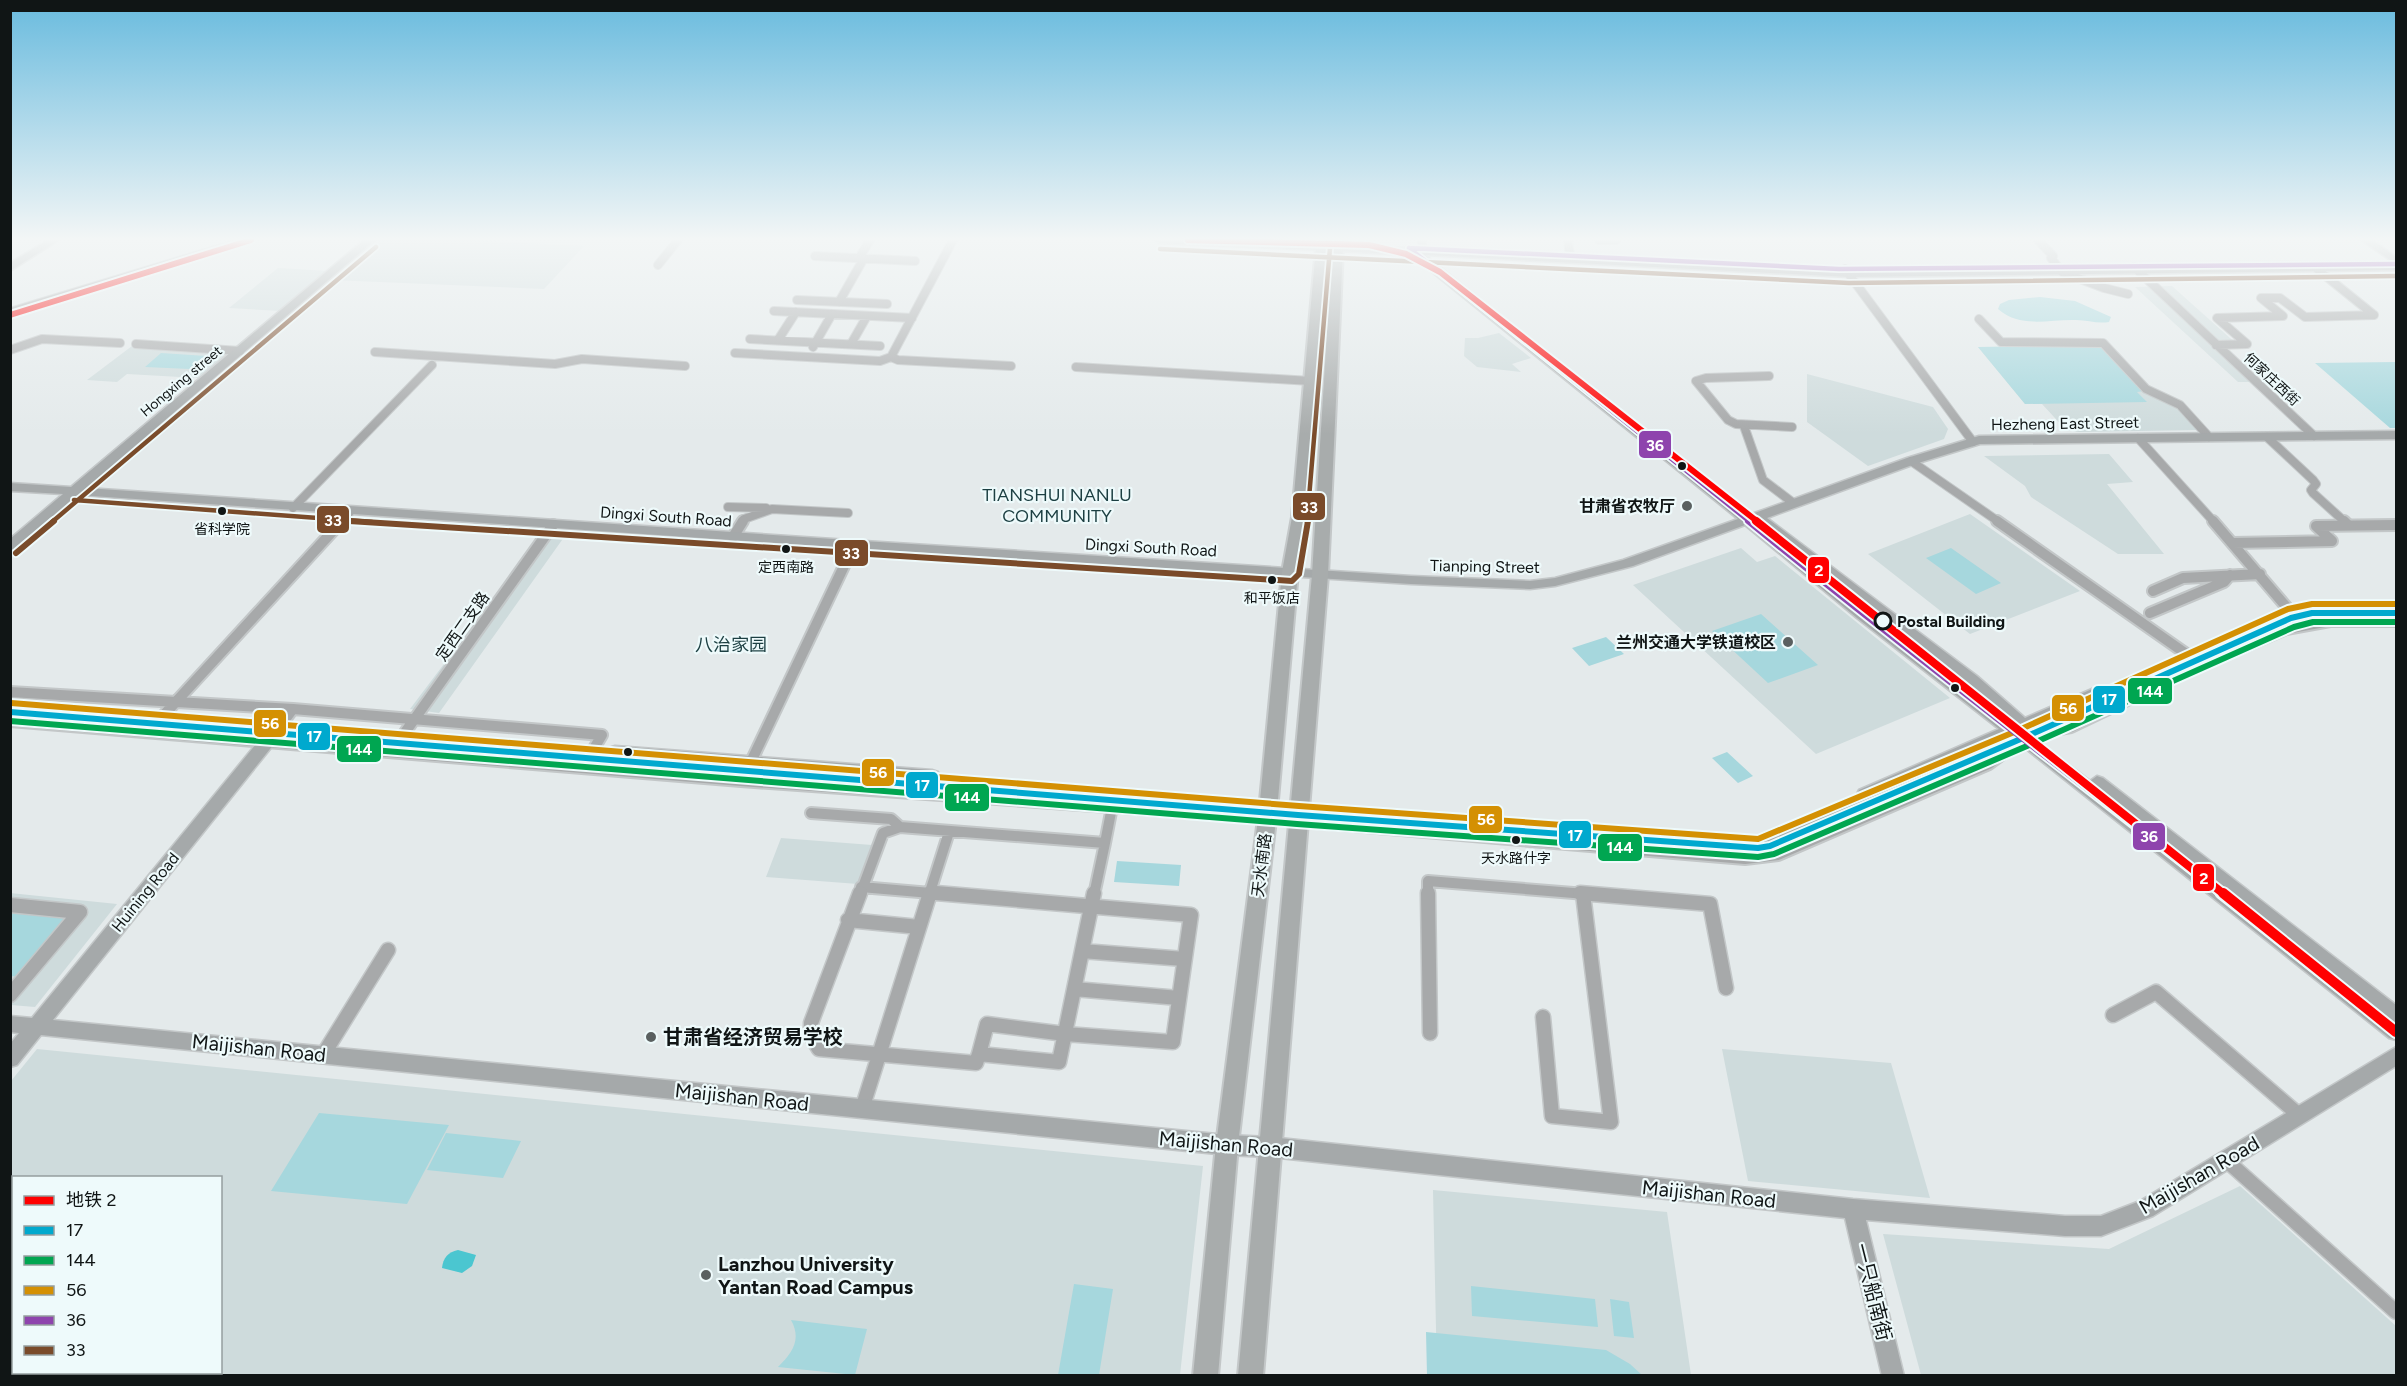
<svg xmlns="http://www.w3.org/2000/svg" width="2407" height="1386" viewBox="0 0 2407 1386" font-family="Figtree,'Noto Sans SC',sans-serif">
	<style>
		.built { fill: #cedbdc; fill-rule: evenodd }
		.green { fill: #a6d7dd }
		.water { fill: #4bc6d0 }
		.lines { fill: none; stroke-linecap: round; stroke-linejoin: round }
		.street-far2-casing { stroke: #c3c7c8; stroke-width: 10 }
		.street-far1-casing { stroke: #c3c7c8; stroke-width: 14 }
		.street-casing { stroke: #c3c7c8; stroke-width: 17 }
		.secondary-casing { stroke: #c3c7c8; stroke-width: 3 }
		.primary-casing { stroke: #c3c7c8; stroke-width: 4 }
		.street-far2 { stroke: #a7a9aa; stroke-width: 8 }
		.street-far1 { stroke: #a7a9aa; stroke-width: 10 }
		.street { stroke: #a7a9aa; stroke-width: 14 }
		.secondary { fill: #a5a9aa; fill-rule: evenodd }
		.primary { fill: #a8acac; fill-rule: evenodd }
		.bus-1-casing { stroke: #eefafb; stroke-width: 10 }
		.bus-2-casing { stroke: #eefafb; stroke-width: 10 }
		.bus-3-casing { stroke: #eefafb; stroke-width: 10 }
		.bus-4-far2-casing { stroke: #eefafb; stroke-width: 8 }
		.bus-4-far1-casing { stroke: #eefafb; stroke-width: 10 }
		.bus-4-casing { stroke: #eefafb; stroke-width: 13 }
		.bus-5-far1-casing { stroke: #eefafb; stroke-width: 8 }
		.bus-5-casing { stroke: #eefafb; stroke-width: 10 }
		.bus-1 { stroke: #00a9ce; stroke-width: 6 }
		.bus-2 { stroke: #00a651; stroke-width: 6 }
		.bus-3 { stroke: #d49003; stroke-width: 6 }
		.bus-4-far2 { stroke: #8e44ad; stroke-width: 4.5 }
		.bus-4-far1 { stroke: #8e44ad; stroke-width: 6 }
		.bus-4 { stroke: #8e44ad; stroke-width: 8 }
		.bus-5-far1 { stroke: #7a4b2a; stroke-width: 4.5 }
		.bus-5 { stroke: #7a4b2a; stroke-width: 6 }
		.metro-1-far2-casing { stroke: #eefafb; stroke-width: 10 }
		.metro-1-far1-casing { stroke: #eefafb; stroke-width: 12 }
		.metro-1-casing { stroke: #eefafb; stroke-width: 14 }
		.metro-1-far2 { stroke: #f00; stroke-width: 6 }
		.metro-1-far1 { stroke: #f00; stroke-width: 8 }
		.metro-1 { stroke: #f00; stroke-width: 10 }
		.bus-dot { fill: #101515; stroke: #eefafb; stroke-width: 2 }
		.poi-dot { fill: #5a6060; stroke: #eefafb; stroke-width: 2 }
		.stop-dot { fill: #eefafb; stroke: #101515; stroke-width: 3 }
		.labels { text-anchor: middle; stroke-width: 4.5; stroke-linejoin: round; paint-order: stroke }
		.far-street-label { font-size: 14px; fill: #101515; stroke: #eefafb }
		.bus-label { font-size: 14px; fill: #101515; stroke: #eefafb }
		.street-label { font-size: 16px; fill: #101515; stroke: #eefafb }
		.poi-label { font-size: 16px; font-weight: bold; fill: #101515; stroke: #eefafb; text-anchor: end }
		.stop-label { font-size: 16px; font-weight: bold; fill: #101515; stroke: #eefafb; text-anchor: start }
		.neighbourhood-label { font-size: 18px; fill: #1c3f42; stroke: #eefafb }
		.near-poi-label { font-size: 20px; font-weight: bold; fill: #101515; stroke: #eefafb; text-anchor: start }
		.near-street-label { font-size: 20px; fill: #101515; stroke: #eefafb }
		.line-badge { stroke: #eefafb; stroke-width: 2 }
		.badge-label { font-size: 16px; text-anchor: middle; font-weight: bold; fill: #fff }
	</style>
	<rect width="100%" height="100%" fill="#e4eaeb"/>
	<path class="built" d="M 379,240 L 468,240 L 584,246 L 544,289 L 332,280 Z
		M 278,268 L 329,271 L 281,311 L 229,308 Z
		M 2172,286 L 2240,347 L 2216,348 L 2253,382 L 2238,382 L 2135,287 Z
		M 1499,333 L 1531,358 L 1512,364 L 1521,372 L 1477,367 L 1464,356 L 1465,338 L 1478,338 Z
		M 132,346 L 230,352 L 198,378 L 127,374 L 117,382 L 87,380 Z
		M 1978,347 L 2144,391 L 2175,406 L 2197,430 L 2079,432 L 2066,430 L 2042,404 L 2025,404 Z
		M 1807,374 L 1933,407 L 1948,429 L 1944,439 L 1868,466 L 1807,422 Z
		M 2109,454 L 2133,482 L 2107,484 L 2164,554 L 2118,554 L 2031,497 L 2025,486 L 1984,456 Z
		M 1970,514 L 2080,591 L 1970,634 L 1868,554 Z
		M 544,531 L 567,533 L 439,713 L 410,709 Z
		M 1741,548 L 1757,562 L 1775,556 L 1950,698 L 1816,754 L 1633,585 Z
		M 781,838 L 872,845 L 858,884 L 766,877 Z
		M 10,893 L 117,904 L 35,1007 L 11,1005 Z
		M 37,1049 L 1203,1166 L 1180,1375 L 11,1376 L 11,1081 ZM 14,1178 L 220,1178 L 220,1372 L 14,1372 Z
		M 1722,1049 L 1891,1063 L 1930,1198 L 1748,1181 Z
		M 2240,1186 L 2396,1326 L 2396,1375 L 1921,1375 L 1883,1234 L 2109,1249 Z
		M 1433,1190 L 1667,1212 L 1691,1375 L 1437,1375 Z"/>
	<path class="green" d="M 2040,297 L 2075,301 L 2111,317 L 2109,322 C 2097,324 2088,320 2076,320 C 2049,319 2021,329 1998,309 L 2000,304 L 2009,300 Z
		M 2100,345 L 2144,391 L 2137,392 L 2147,402 L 2025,404 L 1978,347 Z
		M 161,353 L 206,356 L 190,369 L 145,367 Z
		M 2396,362 L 2396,428 L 2390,428 L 2315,363 Z
		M 1951,548 L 2001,583 L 1976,594 L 1926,558 Z
		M 1761,614 L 1818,665 L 1768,683 L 1712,631 Z
		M 1606,637 L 1624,654 L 1589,666 L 1572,648 Z
		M 1727,752 L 1753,776 L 1738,783 L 1712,758 Z
		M 1117,861 L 1181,865 L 1179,886 L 1114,882 Z
		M 10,911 L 72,917 L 21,977 L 11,976 Z
		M 319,1113 L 449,1125 L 407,1204 L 271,1191 Z
		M 446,1133 L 521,1141 L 503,1178 L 427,1170 Z
		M 1074,1284 L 1113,1289 L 1099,1375 L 1058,1375 Z
		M 1471,1286 L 1595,1299 L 1598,1327 L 1472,1316 Z
		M 1610,1299 L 1629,1302 L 1634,1338 L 1614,1336 Z
		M 791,1320 L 867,1329 L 855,1375 L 778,1367 C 792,1353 802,1340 791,1320 Z
		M 1426,1332 L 1606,1350 L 1630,1364 L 1642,1375 L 1427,1375 Z
		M 10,1357 L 13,1357 L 14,1372 L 120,1373 L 118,1376 L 11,1375 Z"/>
	<path class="water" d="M 458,1250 L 476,1255 L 472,1266 L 462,1273 L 442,1268 C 443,1258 448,1252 458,1250 Z"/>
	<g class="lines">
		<defs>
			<path id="street-far2" d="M 1422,240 L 1422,249
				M 1568,240 L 1570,256
				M 1599,240 L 1616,240
				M 2038,240 L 2053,256 L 2051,258 L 2058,267
				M 815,256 L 915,261
				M 859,258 L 870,240
				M 658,265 L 678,240
				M 2134,267 L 2314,436
				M 1845,269 L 1973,442
				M 2317,269 L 2374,315
				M 2062,272 L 2104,288 L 2128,294
				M 797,300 L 887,304
				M 839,302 L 864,258
				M 774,311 L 912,318
				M 10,312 L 248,240
				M 1979,319 L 2001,342 L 2103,343 L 2146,389 L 2180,405 L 2209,437
				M 750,339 L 880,346
				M 778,340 L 796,312
				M 136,344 L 240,351
				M 851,344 L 867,316
				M 2216,345 L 2247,344 L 2217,318 L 2283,316 L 2261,298 L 2280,298 L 2305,317 L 2374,315
				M 813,347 L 832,314
				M 10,350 L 42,339 L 120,343
				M 375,352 L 555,364 L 582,359 L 685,366
				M 735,353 L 880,361 L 891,357 L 898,360 L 1011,366
				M 891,357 L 953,240
				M 1076,367 L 1311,381
				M 1769,376 L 1706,378 L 1696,381 L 1728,420 L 1736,424 L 1792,427
				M 1744,426 L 1763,480 L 1792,502
				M 2267,437 L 2313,480 L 2316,484 L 2311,490 L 2313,493 L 2345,522
				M 2138,438 L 2214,522
				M 1911,461 L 1999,522
				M 728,507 L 766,508
				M 293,508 L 432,365
				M 340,522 L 350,512
				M 742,522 L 744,519 L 772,509 L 848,513"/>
			<path id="street-far1" d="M 1997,521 L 2185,653
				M 2213,521 L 2289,610
				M 2344,521 L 2348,525
				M 733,537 L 743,521
				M 2233,543 L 2332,541 L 2316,526 L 2396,525
				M 2153,591 L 2183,578 L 2260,574
				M 2150,613 L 2224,582 L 2230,575
				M 10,692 L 293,709 L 602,735 L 593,750
				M 162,717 L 342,521
				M 10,721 L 741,781 L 1236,816 L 1248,814
				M 280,726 L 293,709
				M 2042,732 L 2071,727 L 2194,668 L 2286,629 L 2330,621 L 2396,621
				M 396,745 L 553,525
				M 748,768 L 854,545
				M 811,813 L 891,819 L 900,827
				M 1298,815 L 1306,822 L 1745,859 L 1778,855 L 1989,764 L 2016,744
				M 1105,843 L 1112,807
				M 861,887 L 954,895
				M 860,895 L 883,833 L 900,827 L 1105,843
				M 929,895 L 949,832
				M 1094,895 L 1105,843
				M 1428,895 L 1428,881 L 1598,895"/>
			<path id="street" d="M 860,893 L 811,1023 L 811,1036 L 819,1049 L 976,1063 L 979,1054 L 1059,1062 L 1094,893
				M 936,893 L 1191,915 L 1173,1042 L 1065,1034 L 987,1024 L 979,1054
				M 1428,893 L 1430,1033
				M 1580,893 L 1710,904 L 1726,988
				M 10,905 L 80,912 L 10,995
				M 848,920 L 919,927
				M 1082,951 L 1184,959
				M 1074,989 L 1179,998
				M 2113,1015 L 2156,992 L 2299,1115
				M 1543,1017 L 1552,1116 L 1611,1122 L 1583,894
				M 323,1055 L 388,950
				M 862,1109 L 930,893
				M 2226,1160 L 2396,1312"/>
			<path id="secondary" d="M 48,240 L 59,240 L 10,271 L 10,263 Z
				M 364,240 L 375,240 L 86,488 L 848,540 L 1411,576 L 1530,581 L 1555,578 L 1623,560 L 1738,519 L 1411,255 L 1338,251 L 1334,250 L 1334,246 L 1404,248 L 1409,245 L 1416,249 L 1849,271 L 2396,264 L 2361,240 L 2372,240 L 2396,257 L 2396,270 L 1849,277 L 1425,255 L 1749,515 L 1907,458 L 1979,436 L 2396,431 L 2396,439 L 1980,444 L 1915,464 L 1767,518 L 1977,676 L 2025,718 L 2099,686 L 2109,686 L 2111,690 L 2110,693 L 2286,615 L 2312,608 L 2396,608 L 2396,618 L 2312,618 L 2295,622 L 2035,739 L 2090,781 L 2097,776 L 2103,778 L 2396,1005 L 2396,1040 L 2389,1038 L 2021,745 L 1776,851 L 1758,855 L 1298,821 L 278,739 L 53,1020 L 1227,1135 L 1269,1137 L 1853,1199 L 2065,1216 L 2101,1216 L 2140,1201 L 2396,1047 L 2396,1066 L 2153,1216 L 2101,1236 L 2065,1236 L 1866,1220 L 1904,1376 L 1882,1376 L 1845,1218 L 1269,1157 L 1227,1155 L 41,1035 L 17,1065 L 10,1067 L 10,1044 L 19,1033 L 10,1032 L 10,1016 L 32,1018 L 261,738 L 10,717 L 10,707 L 270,728 L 276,725 L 282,729 L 609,755 L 607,752 L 609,748 L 615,746 L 932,770 L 938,772 L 940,776 L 938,780 L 1758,841 L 1768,840 L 1863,799 L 1857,794 L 1859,790 L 1999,729 L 1857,618 L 1745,525 L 1633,566 L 1555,586 L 1530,589 L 1411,584 L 848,548 L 77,495 L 15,549 L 10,550 L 10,539 L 63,494 L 10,491 L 10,483 L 71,487 ZM 1783,543 L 1967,684 L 2005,718 L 1867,612 Z
				M 1155,240 L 1223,240 L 1321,244 L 1326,247 L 1321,250 L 1160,243 Z"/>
			<path id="primary" d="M 1321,244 L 1338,245 L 1343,248 L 1328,575 L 1263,1376 L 1238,1376 L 1312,575 L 1332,251 L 1326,251 L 1306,517 L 1298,572 L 1277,811 L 1238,1145 L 1218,1376 L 1193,1376 L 1216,1145 L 1259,811 L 1282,572 L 1292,517 L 1316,247 Z"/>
		</defs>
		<use href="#street-far2" class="street-far2-casing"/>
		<use href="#street-far1" class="street-far1-casing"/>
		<use href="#street" class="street-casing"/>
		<use href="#secondary" class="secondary-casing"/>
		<use href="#primary" class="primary-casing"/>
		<use href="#street-far2" class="street-far2"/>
		<use href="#street-far1" class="street-far1"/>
		<use href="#street" class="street"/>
		<use href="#secondary" class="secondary"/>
		<use href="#primary" class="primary"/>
		<defs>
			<path id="bus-1" d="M 10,712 L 1298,815 L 1758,848 L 1770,846 L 2023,738 L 2291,618 L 2312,613 L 2396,613"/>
			<path id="bus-2" d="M 10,721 L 1297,824 L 1758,857 L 1774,854 L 2027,746 L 2294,627 L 2313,622 L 2396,622"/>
			<path id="bus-3" d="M 11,703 L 1299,806 L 1758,839 L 2019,730 L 2288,609 L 2312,604 L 2396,604"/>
			<path id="bus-4-far2" d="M 1409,248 L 1750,522
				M 1409,248 L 1839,269 L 2396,264"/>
			<path id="bus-4-far1" d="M 1748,521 C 1904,649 2065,770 2223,895"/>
			<path id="bus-4" d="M 2221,893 L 2396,1032"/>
			<path id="bus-5-far1" d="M 1160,249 L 1849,283 L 2396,276
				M 74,500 L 372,522
				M 52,522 L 376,247
				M 1307,522 L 1330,248"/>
			<path id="bus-5" d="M 349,521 L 1292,581 L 1299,574 L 1308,521
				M 16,553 L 54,521"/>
		</defs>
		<use href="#bus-1" class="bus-1-casing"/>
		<use href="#bus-2" class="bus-2-casing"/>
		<use href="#bus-3" class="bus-3-casing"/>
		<use href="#bus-4-far2" class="bus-4-far2-casing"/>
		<use href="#bus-4-far1" class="bus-4-far1-casing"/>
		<use href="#bus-4" class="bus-4-casing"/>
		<use href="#bus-5-far1" class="bus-5-far1-casing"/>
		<use href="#bus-5" class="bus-5-casing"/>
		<use href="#bus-1" class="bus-1"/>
		<use href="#bus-2" class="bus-2"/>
		<use href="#bus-3" class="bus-3"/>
		<use href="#bus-4-far2" class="bus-4-far2"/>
		<use href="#bus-4-far1" class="bus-4-far1"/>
		<use href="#bus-4" class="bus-4"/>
		<use href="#bus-5-far1" class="bus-5-far1"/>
		<use href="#bus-5" class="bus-5"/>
		<defs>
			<path id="metro-1-far2" d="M 1188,240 L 1369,245 L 1406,254 L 1440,272 L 1758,522
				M 10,315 L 251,240"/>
			<path id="metro-1-far1" d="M 1756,521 L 2225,895"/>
			<path id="metro-1" d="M 2223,893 L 2396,1032"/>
		</defs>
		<use href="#metro-1-far2" class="metro-1-far2-casing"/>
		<use href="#metro-1-far1" class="metro-1-far1-casing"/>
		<use href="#metro-1" class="metro-1-casing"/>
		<use href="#metro-1-far2" class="metro-1-far2"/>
		<use href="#metro-1-far1" class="metro-1-far1"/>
		<use href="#metro-1" class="metro-1"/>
	</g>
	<linearGradient id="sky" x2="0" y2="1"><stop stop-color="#69bbde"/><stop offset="0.55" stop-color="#f3f6f6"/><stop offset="1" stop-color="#f3f6f6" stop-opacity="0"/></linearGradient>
	<rect width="2407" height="434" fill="url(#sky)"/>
	<g class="bus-dot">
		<circle cx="1682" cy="466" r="5"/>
		<circle cx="222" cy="511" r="5"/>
		<circle cx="786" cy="549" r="5"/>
		<circle cx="1272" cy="580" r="5"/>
		<circle cx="1955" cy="688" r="5"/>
		<circle cx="628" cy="752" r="5"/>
		<circle cx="1516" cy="840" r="5"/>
	</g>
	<g class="poi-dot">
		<circle cx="1687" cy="506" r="6"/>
		<circle cx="1788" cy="642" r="6"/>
		<circle cx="651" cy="1037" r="6"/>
		<circle cx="706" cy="1275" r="6"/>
	</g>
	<circle class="stop-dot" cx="1883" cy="621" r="8"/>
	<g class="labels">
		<g class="far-street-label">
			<text transform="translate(2272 379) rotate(43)" y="5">何家庄西街</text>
			<text transform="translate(181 381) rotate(-40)" y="5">Hongxing street</text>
		</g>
		<g class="bus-label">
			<text x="222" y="534">省科学院</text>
			<text x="786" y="572">定西南路</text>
			<text x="1272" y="603">和平饭店</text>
			<text x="1516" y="863">天水路什字</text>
		</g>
		<g class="street-label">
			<text transform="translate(2065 423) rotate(-1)" y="6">Hezheng East Street</text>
			<text transform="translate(666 516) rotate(4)" y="6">Dingxi South Road</text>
			<text transform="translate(1151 547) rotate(3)" y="6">Dingxi South Road</text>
			<text transform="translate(1485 566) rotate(1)" y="6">Tianping Street</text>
			<text transform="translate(462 626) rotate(-55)" y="6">定西二支路</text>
			<text transform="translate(1261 865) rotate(-83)" y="6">天水南路</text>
			<text transform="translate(145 892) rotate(-51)" y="6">Huining Road</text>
		</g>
		<g class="poi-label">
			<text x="1675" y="512">甘肃省农牧厅</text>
			<text x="1776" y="648">兰州交通大学铁道校区</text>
		</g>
		<g class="stop-label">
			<text x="1897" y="627">Postal Building</text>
		</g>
		<g class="neighbourhood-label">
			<text x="1057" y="501">TIANSHUI NANLU<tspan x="1057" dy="21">COMMUNITY</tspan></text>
			<text x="731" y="651">八治家园</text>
		</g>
		<g class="near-poi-label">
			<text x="663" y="1044">甘肃省经济贸易学校</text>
			<text x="718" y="1271">Lanzhou University<tspan x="718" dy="23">Yantan Road Campus</tspan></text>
		</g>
		<g class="near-street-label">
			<text transform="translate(259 1048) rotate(6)" y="7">Maijishan Road</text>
			<text transform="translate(742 1097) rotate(6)" y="7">Maijishan Road</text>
			<text transform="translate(1226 1144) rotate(5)" y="7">Maijishan Road</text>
			<text transform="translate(2199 1175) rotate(-30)" y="7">Maijishan Road</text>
			<text transform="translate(1709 1194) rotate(6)" y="7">Maijishan Road</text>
			<text transform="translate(1873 1292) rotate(76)" y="7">一只船南街</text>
		</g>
	</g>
	<g class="line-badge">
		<rect x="1638" y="430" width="34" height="29" rx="6" fill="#8e44ad"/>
		<rect x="1292" y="492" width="34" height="29" rx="6" fill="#7a4b2a"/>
		<rect x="316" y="505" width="34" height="29" rx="6" fill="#7a4b2a"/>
		<rect x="834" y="539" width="35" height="28" rx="6" fill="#7a4b2a"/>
		<rect x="1807" y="556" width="23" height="28" rx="6" fill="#f00"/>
		<rect x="2127" y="677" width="46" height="28" rx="6" fill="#00a651"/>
		<rect x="2092" y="685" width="34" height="29" rx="6" fill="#00a9ce"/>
		<rect x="2051" y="694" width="34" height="28" rx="6" fill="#d49003"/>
		<rect x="253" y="709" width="34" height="29" rx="6" fill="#d49003"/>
		<rect x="297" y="722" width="34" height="29" rx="6" fill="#00a9ce"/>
		<rect x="336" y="735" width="46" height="28" rx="6" fill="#00a651"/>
		<rect x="861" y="758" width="34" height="29" rx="6" fill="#d49003"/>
		<rect x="905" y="771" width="34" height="28" rx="6" fill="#00a9ce"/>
		<rect x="944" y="783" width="46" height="29" rx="6" fill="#00a651"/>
		<rect x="1468" y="805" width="35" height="29" rx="6" fill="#d49003"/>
		<rect x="1558" y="820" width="34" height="29" rx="6" fill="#00a9ce"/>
		<rect x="2132" y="822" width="34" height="29" rx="6" fill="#8e44ad"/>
		<rect x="1597" y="833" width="46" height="29" rx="6" fill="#00a651"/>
		<rect x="2192" y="863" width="23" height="29" rx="6" fill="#f00"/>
	</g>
	<g class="badge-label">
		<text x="1655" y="451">36</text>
		<text x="1309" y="513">33</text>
		<text x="333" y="526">33</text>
		<text x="851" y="559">33</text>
		<text x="1819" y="576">2</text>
		<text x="2150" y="697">144</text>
		<text x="2109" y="705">17</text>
		<text x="2068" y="714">56</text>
		<text x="270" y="729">56</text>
		<text x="314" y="742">17</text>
		<text x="359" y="755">144</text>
		<text x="878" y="778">56</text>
		<text x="922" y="791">17</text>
		<text x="967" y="803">144</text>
		<text x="1486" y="825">56</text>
		<text x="1575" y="841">17</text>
		<text x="2149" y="842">36</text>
		<text x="1620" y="853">144</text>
		<text x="2204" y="884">2</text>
	</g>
	<rect width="2407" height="1386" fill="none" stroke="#101515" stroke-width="24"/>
	<rect x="12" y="1176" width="210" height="198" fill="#eefafb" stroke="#959e9f" stroke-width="1.5"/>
	<rect x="24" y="1196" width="30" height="9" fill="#ff0000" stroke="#959e9f" stroke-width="1.5"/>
	<text x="66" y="1206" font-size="18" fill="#101515">地铁 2</text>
	<rect x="24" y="1226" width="30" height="9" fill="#00a9ce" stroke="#959e9f" stroke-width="1.5"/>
	<text x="66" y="1236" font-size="18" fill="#101515">17</text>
	<rect x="24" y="1256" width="30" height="9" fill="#00a651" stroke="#959e9f" stroke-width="1.5"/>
	<text x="66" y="1266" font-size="18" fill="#101515">144</text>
	<rect x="24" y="1286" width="30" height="9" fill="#d49003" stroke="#959e9f" stroke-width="1.5"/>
	<text x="66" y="1296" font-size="18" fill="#101515">56</text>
	<rect x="24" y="1316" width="30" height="9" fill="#8e44ad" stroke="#959e9f" stroke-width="1.5"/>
	<text x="66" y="1326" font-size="18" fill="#101515">36</text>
	<rect x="24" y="1346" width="30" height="9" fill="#7a4b2a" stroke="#959e9f" stroke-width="1.5"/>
	<text x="66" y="1356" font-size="18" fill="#101515">33</text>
</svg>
